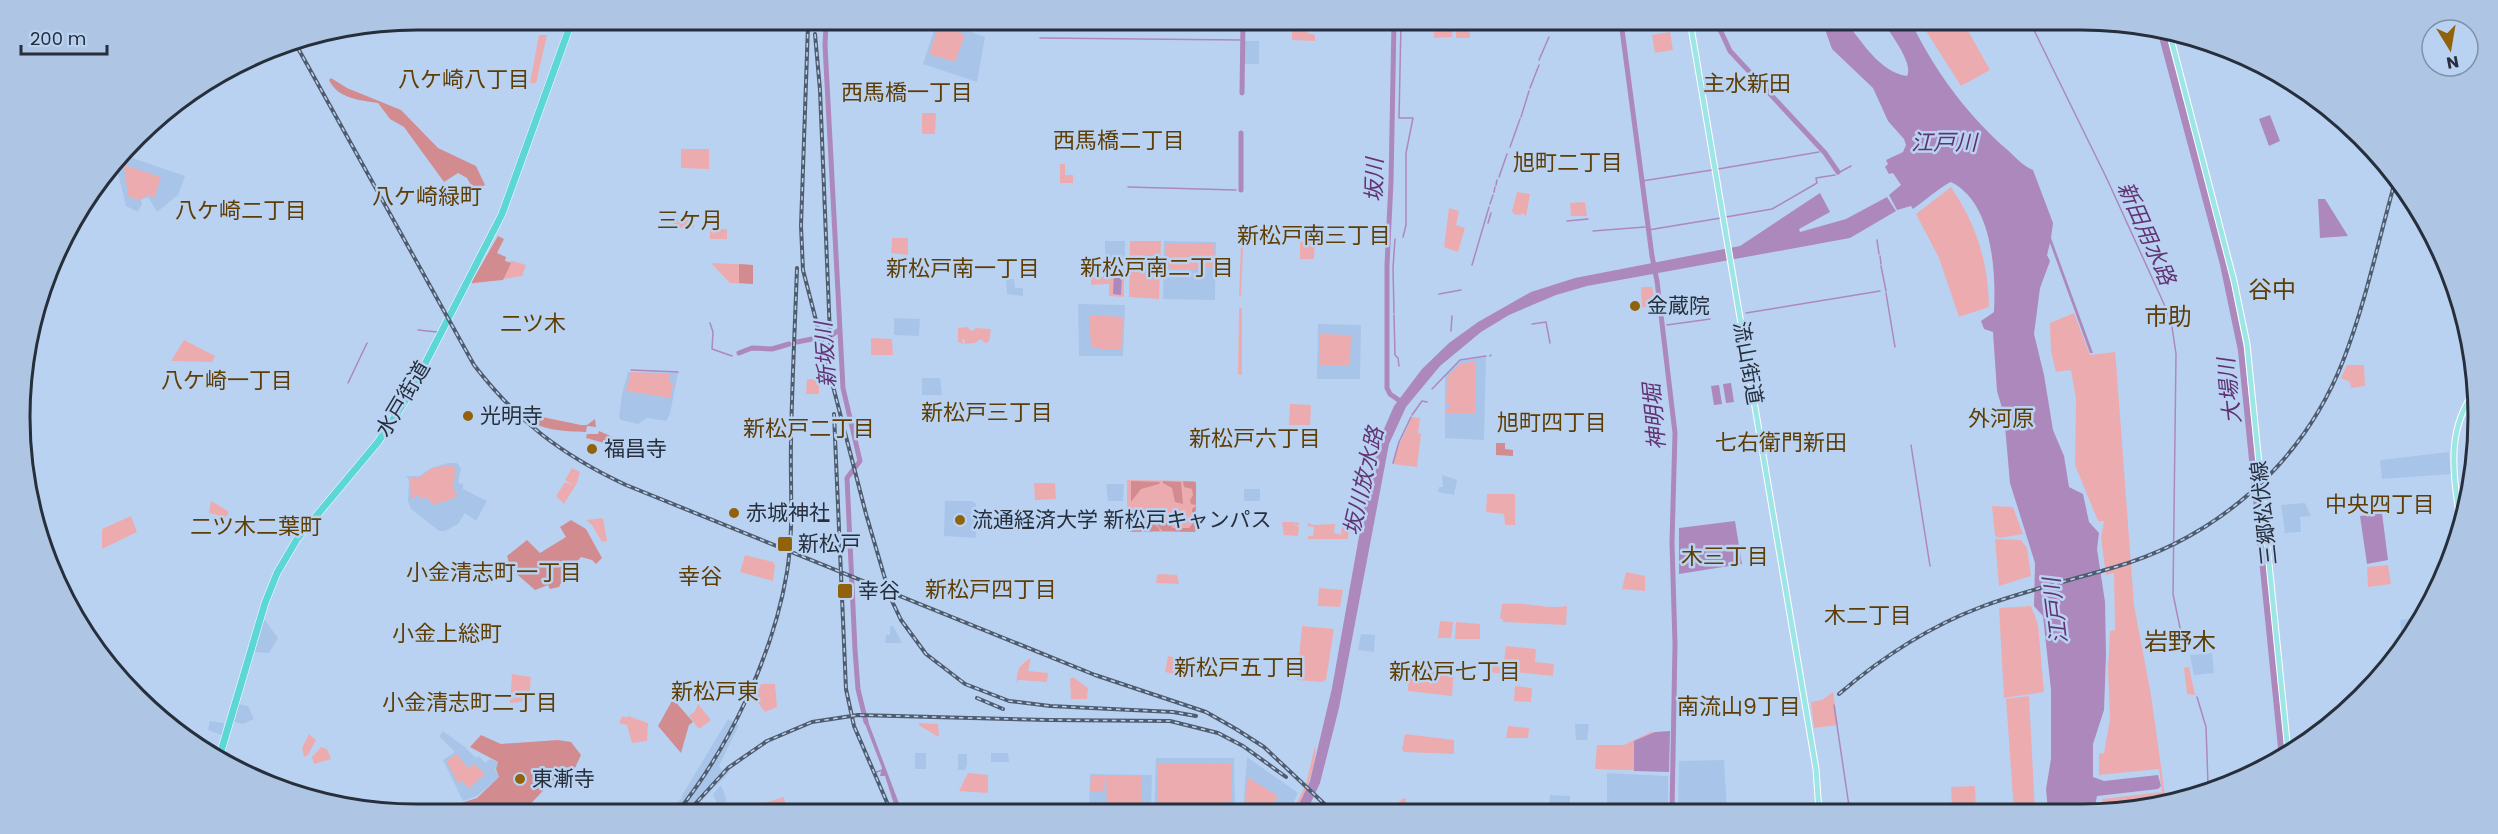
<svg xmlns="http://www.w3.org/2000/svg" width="2498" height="834" viewBox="0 0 2498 834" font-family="Poppins,'Noto Sans JP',sans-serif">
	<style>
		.built { fill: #a8c5e9 }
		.green { fill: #ecacaf }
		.forest { fill: #d28c90 }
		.water { fill: #ad88bc }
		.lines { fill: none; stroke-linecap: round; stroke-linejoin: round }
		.stream { stroke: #ad88bc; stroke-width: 1.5 }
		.river { stroke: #ad88bc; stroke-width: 5 }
		.major-casing { stroke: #fff; stroke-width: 7 }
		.highway-casing { stroke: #fff; stroke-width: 8 }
		.major { stroke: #9ee6e6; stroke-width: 5 }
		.highway { stroke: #5dd6d6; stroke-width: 7 }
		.rail-casing { stroke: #4f5c6d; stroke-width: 4 }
		.rail { stroke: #bad2f2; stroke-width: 1.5; stroke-dasharray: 4.5; stroke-linecap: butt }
		.poi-dot { fill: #90620c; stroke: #bad2f2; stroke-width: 2 }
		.labels { text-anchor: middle; stroke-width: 5; stroke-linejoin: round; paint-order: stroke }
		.poi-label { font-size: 21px; fill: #262f3b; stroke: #bad2f2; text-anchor: start }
		.street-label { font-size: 21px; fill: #262f3b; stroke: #bad2f2 }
		.neighbourhood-label { font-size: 22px; fill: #5e3e04; stroke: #bad2f2 }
		.water-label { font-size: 22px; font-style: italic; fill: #623374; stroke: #bad2f2 }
		.quarter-label { font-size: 24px; fill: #5e3e04; stroke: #bad2f2 }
		.rim { fill: none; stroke: #262f3b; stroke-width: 3 }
	</style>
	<rect width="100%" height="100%" fill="#bad2f2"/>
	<path class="built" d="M 936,24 L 950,24 L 985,37 L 977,82 L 923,64 Z
		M 1244,41 L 1259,41 L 1259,64 L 1244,64 Z
		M 121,154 L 185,176 L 178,195 L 157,212 L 148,197 L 141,200 L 142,204 L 138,212 L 126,206 L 115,161 Z
		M 1105,241 L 1125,241 L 1125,258 L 1105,258 Z
		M 1164,241 L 1216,242 L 1215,300 L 1163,299 Z
		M 1006,279 L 1014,279 L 1015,288 L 1023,288 L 1023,296 L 1007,294 Z
		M 1078,304 L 1125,305 L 1123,356 L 1079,356 Z
		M 894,318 L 920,319 L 919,336 L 894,335 Z
		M 1318,324 L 1361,325 L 1360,379 L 1317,379 Z
		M 1486,357 L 1484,440 L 1445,438 L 1445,375 L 1460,361 Z
		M 628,372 L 678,373 L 670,414 L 666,421 L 647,418 L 638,424 L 621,420 L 619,417 L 622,394 Z
		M 922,378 L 940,378 L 942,395 L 922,395 Z
		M 2449,452 L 2451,474 L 2382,479 L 2380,460 Z
		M 448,463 L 457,463 L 459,465 L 461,469 L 458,483 L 463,484 L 463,489 L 487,501 L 476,521 L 465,513 L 458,524 L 445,531 L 439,531 L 411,509 L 408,501 L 409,480 L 406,476 L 420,476 L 431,468 Z
		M 1442,475 L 1457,480 L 1454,495 L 1438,492 L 1439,487 L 1443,487 Z
		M 1106,484 L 1124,484 L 1123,501 L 1108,501 Z
		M 1244,489 L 1260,489 L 1260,501 L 1244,501 Z
		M 945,501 L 973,501 L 976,504 L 976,538 L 944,536 Z
		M 2305,503 L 2311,516 L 2300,517 L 2301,532 L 2285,533 L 2281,505 Z
		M 2424,617 L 2412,632 L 2401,632 L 2400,620 Z
		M 264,619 L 278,638 L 269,653 L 255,652 Z
		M 890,626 L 893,626 L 902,643 L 885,643 L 886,635 L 890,635 Z
		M 1361,634 L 1375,635 L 1374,652 L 1358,650 Z
		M 2212,653 L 2214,673 L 2194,675 L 2190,655 Z
		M 239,704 L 248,706 L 254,719 L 243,724 L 234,722 Z
		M 728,719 L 739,725 L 719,766 L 722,770 L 727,767 L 730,770 L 727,775 L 688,814 L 665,814 L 682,798 L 681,797 Z
		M 210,721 L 224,723 L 222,735 L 208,730 Z
		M 1575,724 L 1589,724 L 1587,740 L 1576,740 Z
		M 443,731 L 465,747 L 476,758 L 479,756 L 485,763 L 490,759 L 499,763 L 495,769 L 499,777 L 477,796 L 463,801 L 443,760 L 455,752 L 439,736 Z
		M 915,753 L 926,753 L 926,769 L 915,769 Z
		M 991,753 L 1008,753 L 1009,762 L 991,762 Z
		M 958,754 L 967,754 L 967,765 L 965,770 L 958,770 Z
		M 1247,757 L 1298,793 L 1289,813 L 1243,813 Z
		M 1156,758 L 1234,758 L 1235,813 L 1154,813 Z
		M 1724,760 L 1727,812 L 1678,812 L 1679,761 Z
		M 1607,773 L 1668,776 L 1668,812 L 1598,812 L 1602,812 L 1607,805 Z
		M 1090,774 L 1152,775 L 1151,813 L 1089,813 Z
		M 721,785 L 727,801 L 718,805 L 713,794 Z
		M 1550,795 L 1570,796 L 1570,812 L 1549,812 Z"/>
	<path class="green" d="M 1919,20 L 1962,20 L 1990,70 L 1961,86 Z
		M 1717,21 L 1759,21 L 1741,29 L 1722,31 Z
		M 1434,22 L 1453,22 L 1452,37 L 1434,38 Z
		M 1456,22 L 1469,22 L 1470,38 L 1456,38 Z
		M 1292,23 L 1307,23 L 1307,33 L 1315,35 L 1315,41 L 1292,40 Z
		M 706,25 L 735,25 L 737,29 L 709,31 Z
		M 939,25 L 965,35 L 955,62 L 929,54 Z
		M 1670,32 L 1673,50 L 1655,53 L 1652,35 Z
		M 539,35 L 547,35 L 536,83 L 530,83 Z
		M 922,113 L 936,113 L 935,134 L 922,134 Z
		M 681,149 L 709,149 L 709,169 L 681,168 Z
		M 1060,164 L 1065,164 L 1065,175 L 1073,175 L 1073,183 L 1060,183 Z
		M 124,165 L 161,177 L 154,199 L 149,195 L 139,200 L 128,196 Z
		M 1951,187 C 1977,226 1988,261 1989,307 L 1959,317 L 1939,258 L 1916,214 Z
		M 1517,192 L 1530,194 L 1526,216 L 1522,213 L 1521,215 L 1514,214 L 1512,211 Z
		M 1585,202 L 1587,216 L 1571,216 L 1570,203 Z
		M 1449,208 L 1459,211 L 1456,225 L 1465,228 L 1458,252 L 1444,247 Z
		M 673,219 L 694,219 L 694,228 L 673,228 Z
		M 710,229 L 727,229 L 727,239 L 710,239 Z
		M 892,238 L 908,238 L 908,255 L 891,253 Z
		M 1130,241 L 1161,241 L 1159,299 L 1129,297 Z
		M 1300,242 L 1315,242 L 1314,259 L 1300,259 Z
		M 1168,243 L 1214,243 L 1215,267 L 1206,267 L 1206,269 L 1169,269 L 1169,266 L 1165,266 L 1165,246 Z
		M 1241,245 L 1243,248 L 1241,297 L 1239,295 Z
		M 490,252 L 507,262 L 513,261 L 526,265 L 522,276 L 472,284 Z
		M 711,263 L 753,265 L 753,284 L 730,283 Z
		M 1104,266 L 1124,267 L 1124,297 L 1109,296 L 1109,284 L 1091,285 L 1091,280 L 1087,277 L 1103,277 Z
		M 1641,287 L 1652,287 L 1656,306 L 1642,307 Z
		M 1241,308 L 1242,309 L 1242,375 L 1238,374 L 1239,309 Z
		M 2074,313 L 2090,355 L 2115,352 L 2116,362 L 2134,605 L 2151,695 L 2165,795 L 2165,801 L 2133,811 L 2103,811 L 2102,799 L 2162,792 L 2159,769 L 2099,775 L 2099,754 L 2104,753 L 2110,719 L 2108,668 L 2110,631 L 2115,630 L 2114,573 L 2106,575 L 2101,538 L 2104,521 L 2098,521 L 2075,465 L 2076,399 L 2071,370 L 2056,372 L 2051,351 L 2050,323 Z
		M 1089,315 L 1123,317 L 1122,350 L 1100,350 L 1099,347 L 1091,347 Z
		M 967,327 L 972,331 L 976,328 L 991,329 L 989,342 L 985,343 L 981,339 L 975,343 L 965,344 L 964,339 L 962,340 L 964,344 L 958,342 L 958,328 Z
		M 1319,334 L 1351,335 L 1350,365 L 1319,365 Z
		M 871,338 L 892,339 L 893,355 L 871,355 Z
		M 184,340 L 215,356 L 212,362 L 171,361 Z
		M 1476,361 L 1475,413 L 1446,413 L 1446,409 L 1449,408 L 1449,404 L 1446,404 L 1447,377 L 1460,364 Z
		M 2347,365 L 2364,365 L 2365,386 L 2351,388 L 2350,382 L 2341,378 Z
		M 631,372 L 670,374 L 669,382 L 673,383 L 671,398 L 626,391 Z
		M 807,379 L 819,380 L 819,394 L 806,394 Z
		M 1290,404 L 1311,405 L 1310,425 L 1289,425 Z
		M 1412,417 L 1420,418 L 1418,433 L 1421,434 L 1417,467 L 1393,464 L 1397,450 Z
		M 450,465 L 456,468 L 453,488 L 457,495 L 455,498 L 433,505 L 426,497 L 422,499 L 417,495 L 411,500 L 410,478 L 420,477 L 432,468 Z
		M 572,468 L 580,472 L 577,483 L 564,504 L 556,496 L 565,482 L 574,486 L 565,480 Z
		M 1127,480 L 1195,481 L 1196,532 L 1127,532 Z
		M 1034,483 L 1055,483 L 1056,499 L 1035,500 Z
		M 1487,494 L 1515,494 L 1515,525 L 1505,525 L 1504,514 L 1486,512 Z
		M 211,501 L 228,511 L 228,515 L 225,517 L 209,513 Z
		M 1992,506 L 2013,507 L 2023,534 L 2000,538 L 1995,536 Z
		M 131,516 L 137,532 L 102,549 L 102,529 Z
		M 603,518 L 607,541 L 602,542 L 592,525 L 586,520 Z
		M 1282,522 L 1294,522 L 1294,526 L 1295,522 L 1300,523 L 1297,526 L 1299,527 L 1298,536 L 1284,535 Z
		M 1308,523 L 1314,525 L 1335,524 L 1334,533 L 1343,535 L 1341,534 L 1342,526 L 1349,527 L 1348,539 L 1308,539 L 1308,536 L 1313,536 L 1314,527 L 1307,526 Z
		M 1995,539 L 2021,540 L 2027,548 L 2031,576 L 1999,586 Z
		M 745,555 L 773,562 L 775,565 L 773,581 L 740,572 Z
		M 2388,565 L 2391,584 L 2368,587 L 2367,567 Z
		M 1626,572 L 1645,576 L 1645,591 L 1622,589 Z
		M 1161,574 L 1177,575 L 1179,584 L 1156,583 L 1157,575 Z
		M 1319,588 L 1343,590 L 1340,607 L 1318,606 Z
		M 1502,604 C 1524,601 1545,610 1567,606 L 1566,625 L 1503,622 L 1503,619 L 1500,619 Z
		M 2031,606 L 2038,624 L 2044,692 L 2004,698 L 1999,608 Z
		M 1440,621 L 1453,622 L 1451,638 L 1438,638 Z
		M 1456,622 L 1480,624 L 1480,639 L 1455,639 Z
		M 1302,626 L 1334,629 L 1326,680 L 1322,682 L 1297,680 Z
		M 1506,646 L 1536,649 L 1535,662 L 1554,664 L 1553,676 L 1514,672 L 1513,675 L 1488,672 L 1489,660 L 1504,661 Z
		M 1168,656 L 1176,658 L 1173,674 L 1165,672 Z
		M 1031,658 L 1028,671 L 1048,673 L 1047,682 L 1018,680 L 1017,684 C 1016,670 1019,665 1031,658 Z
		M 1409,665 L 1454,669 L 1452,696 L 1408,691 Z
		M 2189,667 L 2195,695 L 2187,694 L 2184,668 Z
		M 512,674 L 531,677 L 529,701 L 510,703 Z
		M 1073,677 L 1088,688 L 1087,699 L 1071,699 L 1070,679 Z
		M 761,684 L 775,684 L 777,707 L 765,712 L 755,699 Z
		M 1515,686 L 1532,688 L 1531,702 L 1514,701 Z
		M 1833,692 L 1838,725 L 1814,728 L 1811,702 L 1822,700 Z
		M 2029,696 L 2035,811 L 2014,811 L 2006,699 Z
		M 698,704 L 711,720 L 699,729 L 689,716 L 695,711 Z
		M 622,716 L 627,718 L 628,716 L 648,723 L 647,741 L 632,743 L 627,725 L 619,723 Z
		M 918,723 L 938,724 L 939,737 L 920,726 Z
		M 1508,726 L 1529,728 L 1528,738 L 1506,738 Z
		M 1653,731 L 1652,771 L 1595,769 L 1597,745 L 1624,745 Z
		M 309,734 L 316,740 L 308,755 L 304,757 L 302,748 Z
		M 1405,734 L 1454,740 L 1454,754 L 1404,752 L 1402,749 Z
		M 1315,746 C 1318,762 1304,802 1292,813 L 1306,784 Z
		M 321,747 L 327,749 L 331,759 L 314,764 L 312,757 Z
		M 457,754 L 468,768 L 474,764 L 485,774 L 469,789 L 462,781 L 458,783 L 446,761 Z
		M 1158,763 L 1231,764 L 1231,801 L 1225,802 L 1227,813 L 1171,813 L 1169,808 L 1157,807 Z
		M 968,773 L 988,775 L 988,793 L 959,791 Z
		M 1091,775 L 1105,775 L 1104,791 L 1090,791 Z
		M 1106,775 L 1141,776 L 1142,811 L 1107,810 Z
		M 1247,777 L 1278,796 L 1268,813 L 1245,813 Z
		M 1975,786 L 1976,811 L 1952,811 L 1951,787 Z
		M 784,797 L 785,803 L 761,814 L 747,814 L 764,803 Z
		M 1403,798 L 1406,799 L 1405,813 L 1393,813 L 1391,810 Z
		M 1475,805 L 1497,806 L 1497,812 L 1473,811 Z"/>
	<path class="forest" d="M 331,78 L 347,88 L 401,110 L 438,148 L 476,166 L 485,185 L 474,190 L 467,178 L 458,173 L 444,182 L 404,127 L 390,119 L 378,103 C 360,100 338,99 329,80 Z
		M 498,236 L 504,239 L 497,253 L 506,257 L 505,261 L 511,263 L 503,280 L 471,283 Z
		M 739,264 L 753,265 L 753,284 L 739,283 Z
		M 523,413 L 581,425 L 587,425 L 595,419 L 596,427 L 587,426 L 586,432 C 563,431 540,431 521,415 Z
		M 599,431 L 615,438 L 615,446 L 586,438 L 587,434 L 598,434 Z
		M 1496,443 L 1505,443 L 1505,449 L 1513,450 L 1513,456 L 1496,455 Z
		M 1131,481 L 1160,482 L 1159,484 L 1141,489 L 1131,502 Z
		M 1163,481 L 1181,482 L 1183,504 L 1175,502 L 1172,488 L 1163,483 Z
		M 1183,481 L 1196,482 L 1196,505 L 1191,504 L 1190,500 L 1193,495 L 1192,489 L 1184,487 Z
		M 1196,506 L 1195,532 L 1162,531 L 1156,523 C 1161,518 1169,524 1173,528 L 1189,528 L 1193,523 L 1192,509 Z
		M 1130,511 L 1133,512 L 1132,522 L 1135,526 L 1139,527 L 1151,521 L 1159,528 L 1160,531 L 1130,532 Z
		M 571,520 L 586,529 L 602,558 L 596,564 L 592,560 L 581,557 L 574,565 L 567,582 L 561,583 L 559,587 L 550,589 L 548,585 L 535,590 L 511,569 L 507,556 L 527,540 L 540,553 L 566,537 L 560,527 Z
		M 673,699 L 693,722 L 689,725 L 681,753 L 658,726 Z
		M 481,735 L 501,744 L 558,740 L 571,742 L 581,755 L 569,781 L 557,776 L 521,814 L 504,814 L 500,804 L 483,814 L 480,812 L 474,814 L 436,814 L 436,811 L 477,798 L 499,777 L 496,769 L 498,762 L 470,747 Z"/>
	<path class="water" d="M 1882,20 L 1910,20 C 1933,68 1964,111 2004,147 C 2014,155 2021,165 2033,170 L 2053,223 L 2051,238 L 2093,353 L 2090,353 L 2050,243 L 2047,255 L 2050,261 L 2040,288 L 2034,334 L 2044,375 L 2053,430 L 2064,456 L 2069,487 L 2083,494 L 2089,522 L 2099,533 L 2097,549 L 2105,602 L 2106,655 L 2104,710 L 2093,744 L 2093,777 L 2104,781 L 2158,775 L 2161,786 L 2158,789 L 2097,796 L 2094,811 L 2048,811 L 2046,789 L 2051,759 L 2051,690 L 2043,616 L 2034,606 L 2035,563 L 2010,483 L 2004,415 L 1997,391 L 1993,332 L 1984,329 L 1981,321 L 1994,312 C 1996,272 1993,203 1951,182 C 1943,185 1923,202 1913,209 L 1911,206 L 1897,210 L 1889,195 L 1901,185 L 1893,173 L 1889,174 L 1885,167 L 1888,164 L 1886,160 L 1903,152 L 1906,145 L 1904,139 L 1888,121 L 1873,88 L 1832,49 L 1822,21 L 1845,21 C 1862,41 1879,72 1907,76 C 1914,63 1889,32 1882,20 Z
		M 2157,30 L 2165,31 L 2228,267 L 2244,349 L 2285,754 L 2279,758 L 2238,351 L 2220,265 Z
		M 2270,115 L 2280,141 L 2269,146 L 2259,119 Z
		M 1820,193 L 1830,212 L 1799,229 L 1800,232 L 1846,219 L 1887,197 L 1896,211 L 1850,238 L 1839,240 L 1587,286 L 1556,295 L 1509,315 L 1481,332 L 1440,366 L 1406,407 L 1389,444 L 1339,708 L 1320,783 L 1306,813 L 1295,813 L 1310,781 L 1332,688 L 1374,452 L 1394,406 L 1422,369 L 1449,343 L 1478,322 L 1531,292 L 1575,278 L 1740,246 Z
		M 2318,199 L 2325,199 L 2348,236 L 2320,238 Z
		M 1114,273 L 1122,274 L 1121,295 L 1113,294 Z
		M 1731,383 L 1734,402 L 1726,403 L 1723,384 Z
		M 1719,385 L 1722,404 L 1714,405 L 1711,386 Z
		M 2382,513 L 2388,560 L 2367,564 L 2360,516 Z
		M 1735,521 L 1742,564 L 1679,574 L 1679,528 Z
		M 862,716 L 866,716 L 903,814 L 897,814 L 885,776 L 880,776 L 882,768 Z
		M 1670,731 L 1669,772 L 1634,771 L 1634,741 L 1655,732 Z"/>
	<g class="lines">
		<path class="stream" d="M 2029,20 L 2107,179 L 2164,304 L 2172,327 L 2176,354 L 2173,594 L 2185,652
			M 1401,22 L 1399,118 L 1413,118 L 1406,153 L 1406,225 L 1403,237
			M 1040,38 L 1243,40
			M 1539,60 L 1549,37
			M 1530,88 L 1539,65
			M 1521,117 L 1529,91
			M 1510,147 L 1520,119
			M 1718,169 L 1819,152
			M 1838,173 L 1851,166
			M 1499,177 L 1507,154
			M 1642,181 L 1712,170
			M 1496,185 L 1497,180
			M 1128,187 L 1236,190
			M 1240,190 L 1241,190
			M 1494,192 L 1495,187
			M 1490,204 L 1493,195
			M 1726,217 L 1772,209 L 1817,183 L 1816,178 L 1835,175
			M 1567,221 L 1588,219
			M 1488,223 L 1491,213
			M 1648,230 L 1721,218
			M 1593,231 L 1645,227
			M 1877,240 L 1879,254
			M 1880,256 L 1881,264
			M 1472,265 L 1489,207
			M 1881,266 L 1886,291
			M 1886,293 L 1895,347
			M 1439,294 L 1461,290
			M 1394,313 L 1393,268 L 1395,239
			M 1746,313 L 1880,291
			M 1394,315 L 1395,355 L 1398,358 L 1399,366
			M 710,323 L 713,332 L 712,349 L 732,356
			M 1532,324 L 1546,322 L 1550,343
			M 1667,325 L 1710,319
			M 1662,326 L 1663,326
			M 418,330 L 437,332
			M 1451,331 L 1452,316
			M 1490,356 L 1491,355
			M 631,370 L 678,372
			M 348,383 L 367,343
			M 1432,389 L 1460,360 L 1486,356
			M 1412,415 L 1422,401 L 1427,402
			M 1911,445 L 1930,566
			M 1393,463 L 1399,442 L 1411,417
			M 2197,697 L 2206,727 L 2208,784
			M 1834,705 L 1849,806
			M 873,773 L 883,770"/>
		<path class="river" d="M 1716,21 L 1730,51 L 1825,153 L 1838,172
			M 1394,22 L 1391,182 L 1387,265 L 1387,388 L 1390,394 L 1403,403
			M 1621,22 L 1652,256 L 1657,281 L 1675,433 L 1672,543 L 1675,644 L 1672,812
			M 826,25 L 825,45 L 843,388 L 860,461 L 847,478 L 855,650 L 858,689 L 866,722
			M 1242,93 L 1243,23
			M 1241,133 L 1241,190
			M 797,342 L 832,335 L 839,330
			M 739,353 L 752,348 L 772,349 L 789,344"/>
		<defs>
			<path id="major" d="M 1690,21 L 1816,769 L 1819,812
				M 2169,31 L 2234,281 L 2247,344 L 2288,752
				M 2461,529 C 2455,480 2443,432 2476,390"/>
			<path id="highway" d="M 219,758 L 265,603 L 277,573 L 297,539 L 378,442 L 409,395 L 502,214 L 570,26"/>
		</defs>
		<use href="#major" class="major-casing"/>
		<use href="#highway" class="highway-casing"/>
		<use href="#major" class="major"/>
		<use href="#highway" class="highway"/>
		<defs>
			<path id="rail" d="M 808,25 L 801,226 L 803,270 L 866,514 L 891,599 L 901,620 L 926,654 L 965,684 L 1009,701 L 1050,706 L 1173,712 L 1196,716
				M 815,34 L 820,90 L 831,360
				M 294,41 L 474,365 C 517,421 562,455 626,485 L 1095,675 L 1206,712 L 1236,729 L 1264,747 L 1334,813
				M 834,414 L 846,689 L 854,726 L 892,814
				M 1839,694 C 1881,658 1928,627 1981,607 C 2024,591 2068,581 2112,568 C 2217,538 2303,463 2343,361 C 2366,302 2379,238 2396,178
				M 977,698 L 1003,709
				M 676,814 C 729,748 773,656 787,572 C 794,529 790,484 791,441 C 792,383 795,325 797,268
				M 686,814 L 728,768 L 767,741 L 812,722 L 858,715 L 1048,720 L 1170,721 L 1218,733 L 1243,746 L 1286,777"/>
		</defs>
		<use href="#rail" class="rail-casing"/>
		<use href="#rail" class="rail"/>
	</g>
	<g class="poi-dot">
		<circle cx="1635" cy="306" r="6"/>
		<circle cx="468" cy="416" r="6"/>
		<circle cx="592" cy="449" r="6"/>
		<circle cx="734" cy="513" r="6"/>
		<circle cx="960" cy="520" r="6"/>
		<rect x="777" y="536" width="16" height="16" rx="3"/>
		<rect x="837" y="583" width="16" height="16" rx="3"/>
		<circle cx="520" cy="779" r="6"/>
	</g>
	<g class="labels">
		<g class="poi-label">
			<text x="1647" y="313">金蔵院</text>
			<text x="480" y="423">光明寺</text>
			<text x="604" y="456">福昌寺</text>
			<text x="746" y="520">赤城神社</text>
			<text x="972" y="527">流通経済大学 新松戸キャンパス</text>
			<text x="798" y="551">新松戸</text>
			<text x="858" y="598">幸谷</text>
			<text x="532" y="786">東漸寺</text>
		</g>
		<g class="street-label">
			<text transform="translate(1748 363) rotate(80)" y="7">流山街道</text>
			<text transform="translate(403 399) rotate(-59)" y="7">水戸街道</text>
			<text transform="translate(2264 513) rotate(-96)" y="7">三郷松伏線</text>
		</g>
		<g class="neighbourhood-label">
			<text x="464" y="87">八ケ崎八丁目</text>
			<text x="1747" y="91">主水新田</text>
			<text x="907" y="100">西馬橋一丁目</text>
			<text x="1119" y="148">西馬橋二丁目</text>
			<text x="1568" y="170">旭町二丁目</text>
			<text x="427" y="204">八ケ崎緑町</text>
			<text x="241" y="218">八ケ崎二丁目</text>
			<text x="690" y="228">三ケ月</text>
			<text x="1314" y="243">新松戸南三丁目</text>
			<text x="1157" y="275">新松戸南二丁目</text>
			<text x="963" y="276">新松戸南一丁目</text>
			<text x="533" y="331">二ツ木</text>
			<text x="227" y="388">八ケ崎一丁目</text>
			<text x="987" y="420">新松戸三丁目</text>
			<text x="2001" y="426">外河原</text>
			<text x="1552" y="430">旭町四丁目</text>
			<text x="809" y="436">新松戸二丁目</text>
			<text x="1255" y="446">新松戸六丁目</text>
			<text x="1781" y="450">七右衛門新田</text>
			<text x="2380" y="512">中央四丁目</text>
			<text x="256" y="534">二ツ木二葉町</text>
			<text x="1725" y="564">木三丁目</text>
			<text x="494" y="580">小金清志町一丁目</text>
			<text x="700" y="584">幸谷</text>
			<text x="991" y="597">新松戸四丁目</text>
			<text x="1868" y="623">木二丁目</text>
			<text x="447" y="641">小金上総町</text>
			<text x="1240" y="675">新松戸五丁目</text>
			<text x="1455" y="679">新松戸七丁目</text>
			<text x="715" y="699">新松戸東</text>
			<text x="470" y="710">小金清志町二丁目</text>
			<text x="1739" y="714">南流山9丁目</text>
		</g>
		<g class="water-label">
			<text x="1944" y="150">江戸川</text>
			<text transform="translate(1374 180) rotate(-89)" y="8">坂川</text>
			<text transform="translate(2147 233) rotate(66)" y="8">新田用水路</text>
			<text transform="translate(825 355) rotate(-94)" y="8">新坂川</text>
			<text transform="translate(2229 391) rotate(-96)" y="8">大場川</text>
			<text transform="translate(1654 417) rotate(-95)" y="8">神明堀</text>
			<text transform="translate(1363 481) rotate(-77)" y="8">坂川放水路</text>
			<text transform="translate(2055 611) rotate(-97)" y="8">江戸川</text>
		</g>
		<g class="quarter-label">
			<text x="2272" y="298">谷中</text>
			<text x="2168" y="325">市助</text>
			<text x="2180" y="650">岩野木</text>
		</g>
	</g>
	<path d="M0 0H2498V834H0ZM417 30H2081A387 387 0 0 1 2468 417V417A387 387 0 0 1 2081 804H417A387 387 0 0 1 30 417V417A387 387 0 0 1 417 30Z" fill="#aec5e3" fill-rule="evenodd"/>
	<path class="rim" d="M417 30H2081A387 387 0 0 1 2468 417V417A387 387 0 0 1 2081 804H417A387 387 0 0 1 30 417V417A387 387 0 0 1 417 30Z"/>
	<g transform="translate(2450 48) rotate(169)"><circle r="28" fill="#bad2f2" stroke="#7f91a9" stroke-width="1.5"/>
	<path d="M0-4.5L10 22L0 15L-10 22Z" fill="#90620c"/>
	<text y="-9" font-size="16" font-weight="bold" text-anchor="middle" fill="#262f3b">N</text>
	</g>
	<path d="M21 45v9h86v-9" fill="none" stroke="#262f3b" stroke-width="3"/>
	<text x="30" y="45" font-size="18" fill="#262f3b" stroke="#bad2f2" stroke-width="4.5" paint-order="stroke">200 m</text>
</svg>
